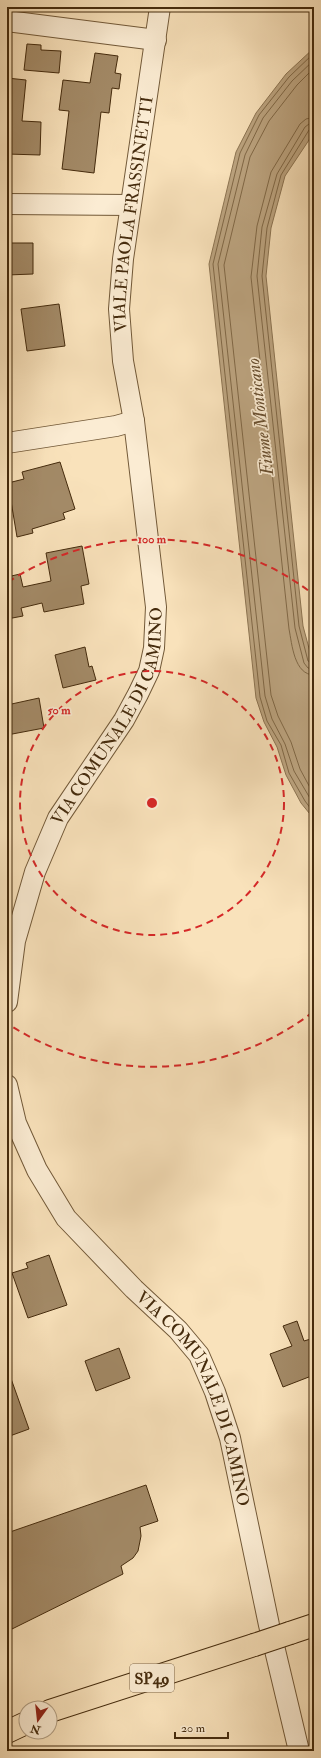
<svg xmlns="http://www.w3.org/2000/svg" width="321" height="1758" viewBox="0 0 321 1758" font-family="'IM FELL Double Pica',serif">
	<style>
		.water { fill: #bca480; stroke: #8c7452 }
		.lines { fill: none; stroke-linecap: round; stroke-linejoin: round }
		.shore { stroke: #806846; stroke-width: 1 }
		.building { fill: #a38a67; stroke: #452b0d }
		.minor-casing { stroke: #725938; stroke-width: 22 }
		.major-casing { stroke: #452b0d; stroke-width: 24 }
		.minor { stroke: #fbecd3; stroke-width: 20 }
		.major { stroke: #f9e2bb; stroke-width: 22 }
		.major-bridge-casing { stroke: #452b0d; stroke-width: 24; stroke-linecap: butt }
		.major-bridge { stroke: #f9e2bb; stroke-width: 22 }
		.ring { fill: none; stroke: #d62828; stroke-width: 2; stroke-dasharray: 7 5 }
		.labels { text-anchor: middle; stroke-width: 3.5; stroke-linejoin: round; paint-order: stroke }
		.shield { fill: #fbecd3; stroke: #7c6548; stroke-width: 1 }
		.shield-label { font-size: 16px; font-weight: bold; fill: #452b0d }
		.street-label { font-size: 17px; fill: #452b0d; stroke: #fbecd3 }
		.water-label { font-size: 18px; font-style: italic; fill: #694f30; stroke: #fbecd3 }
		.centre { fill: #d62828; stroke: #fbecd3; stroke-width: 2 }
		.ring-label { font-size: 12px; text-anchor: middle; font-weight: bold; fill: #d62828; stroke: #fbecd3; stroke-width: 3.5; stroke-linejoin: round; paint-order: stroke }
	</style>
	<rect width="100%" height="100%" fill="#f9e2bb"/>
	<filter id="stains"><feTurbulence type="fractalNoise" baseFrequency=".005" numOctaves="4"/><feColorMatrix values="0 0 0 0 .2 0 0 0 0 .09 0 0 0 0 .02 0 0 0 .5 -.17"/></filter>
	<radialGradient id="worn" r=".72"><stop offset=".6" stop-color="#630" stop-opacity="0"/><stop offset="1" stop-color="#630" stop-opacity=".3"/></radialGradient>
	<path class="water" d="M 314,48 L 314,128 L 309,140 L 285,176 L 271,228 L 266,276 L 303,626 L 314,667 L 314,819 L 301,803 L 286,775 L 277,747 L 264,722 L 256,698 L 209,264 L 236,152 L 256,113 L 286,74 Z"/>
	<g class="lines">
		<path class="shore" d="M 314,53 L 289,77 L 259,115 L 240,153 L 213,264 L 260,697 L 267,721 L 281,745 L 289,773 L 305,801 L 314,813
			M 314,60 L 292,81 L 263,118 L 245,155 L 218,264 L 265,696 L 272,719 L 285,744 L 294,771 L 314,805
			M 314,68 L 297,85 L 269,121 L 250,157 L 224,265 L 271,695 L 278,716 L 291,742 L 300,769 L 314,795
			M 314,117 L 306,119 L 300,124 L 271,172 L 257,226 L 251,277 L 289,629 C 292,644 294,675 314,675
			M 314,123 L 309,124 L 305,127 L 277,174 L 262,227 L 257,276 L 295,628 L 304,663 L 308,668 L 314,669
			M 314,128 L 309,130 L 281,175 L 267,228 L 262,276 L 299,626 L 308,661 L 314,664"/>
	</g>
	<path class="building" d="M 27,44 L 41,45 L 41,50 L 61,51 L 59,73 L 24,70 Z
		M 95,53 L 118,56 L 115,73 L 121,74 L 119,89 L 112,88 L 109,113 L 101,112 L 94,173 L 62,169 L 69,111 L 59,110 L 63,80 L 90,83 Z
		M 7,78 L 26,80 L 22,121 L 41,122 L 40,155 L 7,154 Z
		M 7,243 L 33,243 L 33,274 L 7,275 Z
		M 59,304 L 65,346 L 27,351 L 21,309 Z
		M 60,462 L 75,509 L 63,513 L 65,519 L 32,529 L 33,533 L 17,537 L 8,483 L 24,479 L 22,472 Z
		M 82,546 L 89,584 L 81,586 L 84,604 L 44,612 L 42,603 L 21,608 L 23,616 L 7,619 L 7,577 L 20,574 L 23,587 L 51,581 L 46,553 Z
		M 85,647 L 89,667 L 92,666 L 96,680 L 63,688 L 55,655 Z
		M 39,698 L 44,728 L 7,735 L 7,705 Z
		M 49,1255 L 67,1305 L 28,1318 L 12,1273 L 28,1268 L 26,1263 Z
		M 297,1321 L 304,1341 L 314,1338 L 314,1375 L 283,1387 L 270,1354 L 292,1346 L 283,1326 Z
		M 119,1348 L 130,1378 L 96,1391 L 85,1361 Z
		M 9,1373 L 29,1429 L 7,1437 L 7,1374 Z
		M 146,1485 L 158,1521 L 140,1527 L 141,1536 L 138,1551 L 133,1558 L 121,1566 L 123,1574 L 12,1629 L 7,1612 L 7,1533 Z"/>
	<g class="lines">
		<defs>
			<g id="minor">
				<path d="M 7,21 L 156,40"/>
				<path d="M 7,204 L 130,205"/>
				<path d="M 7,443 L 116,426 L 134,421"/>
				<path id="s1" d="M 7,1002 L 15,941 L 35,872 L 58,818 L 124,720 L 138,694 L 149,671 L 154,648 L 156,607 L 134,421 L 123,361 L 119,309 L 123,259 L 160,7"/>
				<path id="s2" d="M 7,1085 L 16,1123 L 37,1170 L 66,1218 L 134,1289 L 178,1330 L 199,1355 L 215,1392 L 230,1438 L 269,1625 L 299,1751"/>
			</g>
			<path id="major" d="M 290,1633 L 314,1625
				M 50,1711 L 254,1645
				M 7,1732 L 26,1723"/>
		</defs>
		<use href="#minor" class="minor-casing"/>
		<use href="#major" class="major-casing"/>
		<use href="#minor" class="minor"/>
		<use href="#major" class="major"/>
		<defs>
			<path id="major-bridge" d="M 254,1645 L 290,1633"/>
		</defs>
		<use href="#major-bridge" class="major-bridge-casing"/>
		<use href="#major-bridge" class="major-bridge"/>
	</g>
	<g class="ring">
		<circle cx="152" cy="803" r="132"/>
		<path d="M313 1012A264 264 0 0 1 8 1024M8 582A264 264 0 0 1 313 594"/>
	</g>
	<g class="labels">
		<rect class="shield" x="130" y="1664" width="44" height="28" rx="3"/>
		<g class="shield-label">
			<text x="152" y="1684">SP49</text>
		</g>
		<g class="street-label">
			<text dy="6" stroke="none"><textPath href="#s1" startOffset="826">VIALE PAOLA FRASSINETTI</textPath></text>
			<text dy="6" stroke="none"><textPath href="#s1" startOffset="308">VIA COMUNALE DI CAMINO</textPath></text>
			<text dy="6" stroke="none"><textPath href="#s2" startOffset="374">VIA COMUNALE DI CAMINO</textPath></text>
		</g>
		<g class="water-label">
			<text transform="translate(260 417) rotate(-97)" y="6">Fiume Monticano</text>
		</g>
	</g>
	<circle cx="152" cy="803" r="6" class="centre"/>
	<g class="ring-label">
		<text x="152" y="543">100 m</text>
		<text x="59" y="714">50 m</text>
	</g>
	<rect width="321" height="1758" fill="none" stroke="#f9e2bb" stroke-width="24"/>
	<rect x="8" y="8" width="305" height="1742" fill="none" stroke="#452b0d" stroke-width="2"/>
	<rect x="12" y="12" width="297" height="1734" fill="none" stroke="#452b0d"/>
	<g transform="translate(38 1720) rotate(195)"><circle r="19" fill="#fbecd3" stroke="#b29f84"/>
	<path d="M0-3L7 15L0 10L-7 15Z" fill="#8f2418"/>
	<text y="-6" font-size="11" font-weight="bold" text-anchor="middle" fill="#452b0d">N</text>
	</g>
	<path d="M175 1732v6h53v-6" fill="none" stroke="#452b0d" stroke-width="2"/>
	<text x="181" y="1732" font-size="12" fill="#452b0d" stroke="#fbecd3" stroke-width="3" paint-order="stroke">20 m</text>
	<rect width="100%" height="100%" filter="url(#stains)"/>
	<rect width="100%" height="100%" fill="url(#worn)"/>
</svg>
